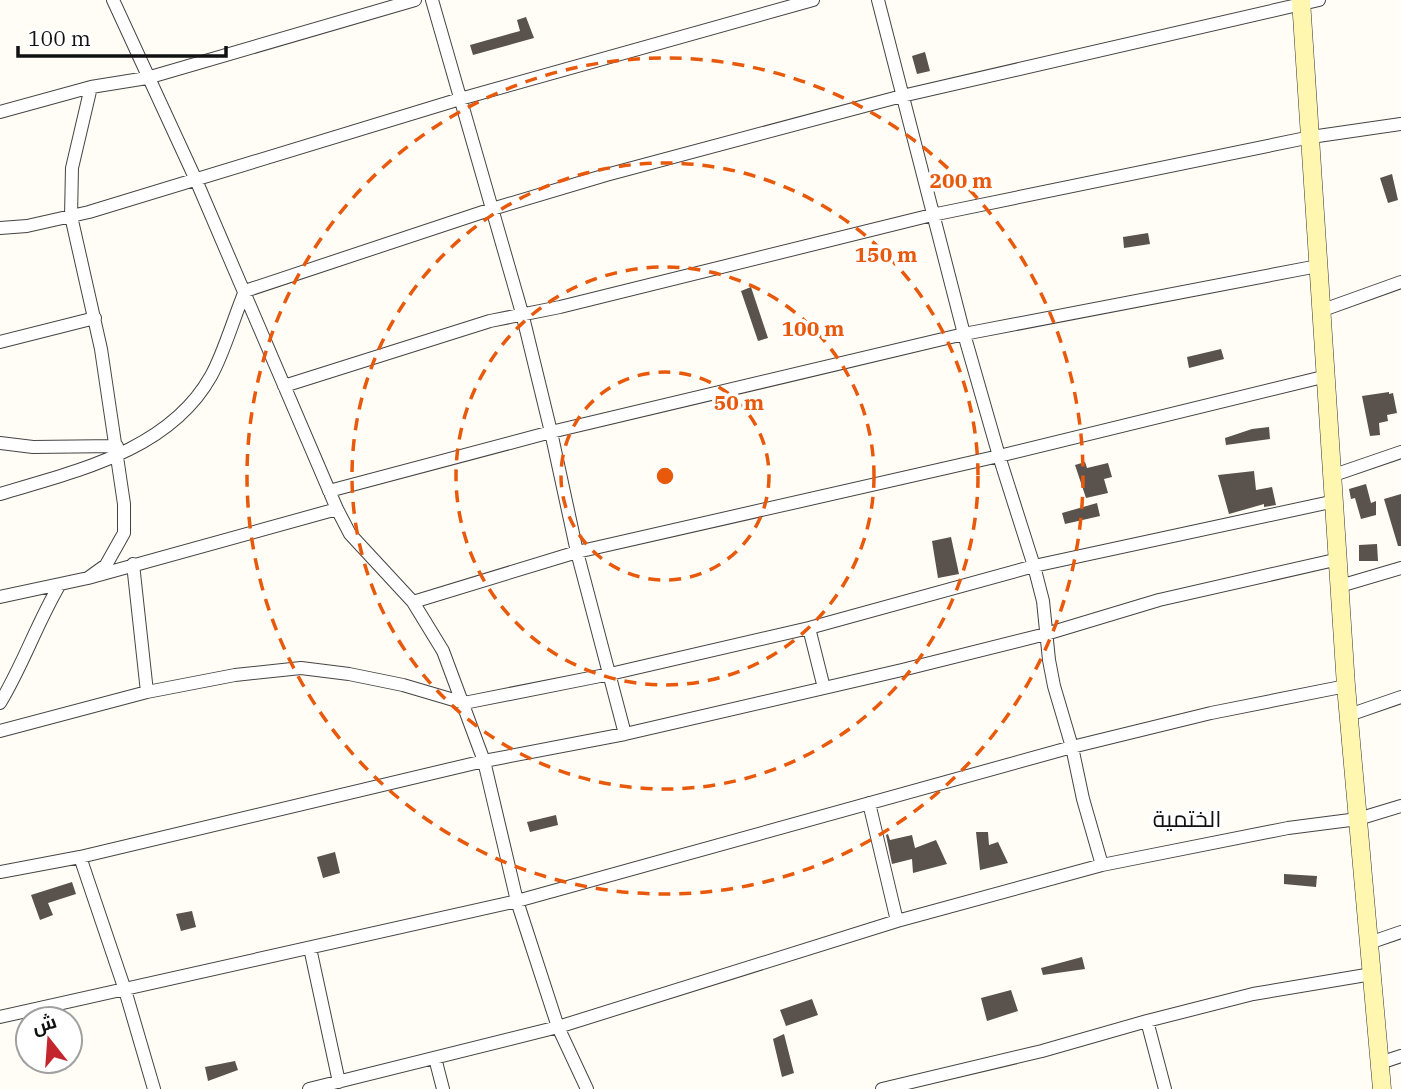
<svg xmlns="http://www.w3.org/2000/svg" width="1401" height="1089" viewBox="0 0 1401 1089" font-family="'IBM Plex Serif',Cairo,serif">
	<style>
		.building { fill: #5a524d }
		.lines { fill: none; stroke-linecap: round; stroke-linejoin: round }
		.street-casing { stroke: #444; stroke-width: 14 }
		.secondary-casing { stroke: #333; stroke-width: 19 }
		.street { stroke: #fff; stroke-width: 12 }
		.secondary { stroke: #fff6b0; stroke-width: 18 }
		.ring { fill: none; stroke: #e8590c; stroke-width: 3.5; stroke-dasharray: 12 9 }
		.labels { text-anchor: middle; stroke-width: 7; stroke-linejoin: round; paint-order: stroke }
		.quarter-label { font-size: 23px; fill: #111; stroke: #fff }
		.centre { fill: #e8590c; stroke: #fff; stroke-width: 3.5 }
		.ring-label { font-size: 21px; text-anchor: middle; font-weight: bold; fill: #e8590c; stroke: #fff; stroke-width: 7; stroke-linejoin: round; paint-order: stroke }
	</style>
	<rect width="100%" height="100%" fill="#fffdf5"/>
	<path class="building" d="M 526,17 L 534,38 L 473,55 L 470,45 L 520,31 L 517,20 Z
		M 925,52 L 930,71 L 917,74 L 912,56 Z
		M 1392,174 L 1398,200 L 1388,203 L 1380,178 Z
		M 1148,233 L 1150,244 L 1124,248 L 1123,237 Z
		M 751,287 L 768,338 L 758,341 L 741,291 Z
		M 1221,349 L 1224,359 L 1189,368 L 1187,357 Z
		M 1389,392 L 1389,394 L 1393,393 L 1397,413 L 1387,415 L 1388,421 L 1379,423 L 1380,435 L 1370,436 L 1362,396 Z
		M 1269,427 L 1270,439 L 1226,445 L 1225,438 L 1252,429 Z
		M 1085,462 L 1087,468 L 1108,463 L 1112,477 L 1104,479 L 1108,493 L 1086,498 L 1075,465 Z
		M 1254,471 L 1256,490 L 1272,487 L 1276,505 L 1264,507 L 1264,504 L 1229,514 L 1218,475 Z
		M 1366,484 L 1371,503 L 1376,501 L 1376,515 L 1361,519 L 1355,498 L 1351,499 L 1349,489 Z
		M 1401,494 L 1401,546 L 1398,546 L 1384,499 Z
		M 1097,503 L 1100,516 L 1065,524 L 1062,513 Z
		M 951,537 L 959,574 L 938,578 L 932,541 Z
		M 1377,544 L 1378,561 L 1359,561 L 1359,545 Z
		M 556,815 L 558,825 L 530,832 L 527,822 Z
		M 976,832 L 988,832 L 989,845 L 998,842 L 1008,863 L 980,870 Z
		M 888,834 L 890,840 L 912,835 L 915,848 L 936,840 L 947,864 L 913,873 L 912,859 L 892,864 L 886,835 Z
		M 335,852 L 340,873 L 323,878 L 317,857 Z
		M 1284,874 L 1317,876 L 1316,887 L 1284,884 Z
		M 72,882 L 76,894 L 48,903 L 53,915 L 40,920 L 31,895 Z
		M 192,911 L 196,927 L 181,931 L 176,914 Z
		M 1082,957 L 1085,969 L 1043,975 L 1041,968 Z
		M 1011,990 L 1018,1011 L 987,1021 L 981,998 Z
		M 812,999 L 818,1015 L 786,1026 L 780,1010 Z
		M 784,1034 L 794,1073 L 782,1077 L 773,1039 Z
		M 235,1061 L 238,1070 L 208,1081 L 205,1067 Z"/>
	<g class="lines">
		<defs>
			<path id="street" d="M 113,0 L 196,180 L 337,509 L 350,534 L 413,602 L 443,651 L 484,761 L 517,901 L 558,1027 L 587,1089
				M 432,0 L 522,313 L 551,432 L 577,552 L 625,734
				M 878,0 L 964,334 L 999,456 L 1034,566 L 1043,601 L 1049,660 L 1054,686 L 1072,747 L 1083,799 L 1102,865
				M 0,112 L 91,87 L 147,78 L 415,0
				M 0,228 L 27,226 L 89,212 L 460,99 L 813,0
				M 1323,310 L 1401,282
				M 0,342 L 95,318
				M 284,386 L 490,321 L 560,307 L 932,215 L 1311,137 L 1401,124
				M 0,443 L 33,447 L 117,446
				M 1334,475 L 1401,452
				M 329,491 L 551,432 L 964,334 L 1318,266
				M 0,494 C 76,471 169,451 211,376 C 224,353 234,317 245,291 L 492,209 L 606,175 L 902,96 L 1319,0
				M 133,564 L 147,692
				M 88,578 L 106,565 L 124,533 L 124,504 L 101,349 L 71,216 L 72,168 L 91,87
				M 1340,586 L 1401,568
				M 0,597 L 88,578 L 337,509
				M 413,602 L 577,552 L 999,456 L 1327,376
				M 809,628 L 824,688
				M 0,703 C 23,665 37,623 60,584
				M 1349,715 L 1401,697
				M 0,731 L 147,692 L 235,675 L 301,668 L 349,674 L 403,685 L 464,703 L 610,674 L 809,628 L 1034,566 L 1335,501
				M 869,803 L 897,921
				M 80,857 L 125,990 L 154,1089
				M 0,872 L 80,857 L 484,761 L 625,734 L 902,670 L 1046,634 L 1159,600 L 1339,559
				M 1369,943 L 1401,932
				M 310,948 L 339,1082
				M 0,1017 L 517,901 L 1072,747 L 1211,713 L 1346,686
				M 1147,1021 L 1165,1089
				M 435,1058 L 443,1089
				M 1380,1063 L 1401,1056
				M 309,1089 L 558,1027 L 897,921 L 1102,865 L 1288,828 L 1358,819 L 1401,806
				M 882,1089 L 1042,1051 L 1147,1021 L 1253,994 L 1372,974"/>
			<path id="secondary" d="M 1301,0 L 1346,686 L 1382,1089"/>
		</defs>
		<use href="#street" class="street-casing"/>
		<use href="#secondary" class="secondary-casing"/>
		<use href="#street" class="street"/>
		<use href="#secondary" class="secondary"/>
	</g>
	<g class="ring">
		<circle cx="665" cy="476" r="104"/>
		<circle cx="665" cy="476" r="209"/>
		<circle cx="665" cy="476" r="313"/>
		<circle cx="665" cy="476" r="418"/>
	</g>
	<g class="labels">
		<g class="quarter-label">
			<text x="1187" y="827">الختمية</text>
		</g>
	</g>
	<circle cx="665" cy="476" r="10" class="centre"/>
	<g class="ring-label">
		<text x="961" y="188">200 m</text>
		<text x="886" y="262">150 m</text>
		<text x="813" y="336">100 m</text>
		<text x="739" y="410">50 m</text>
	</g>
	<g transform="translate(49 1040) rotate(343)"><circle r="33" fill="#ffffff" stroke="#a0a0a0" stroke-width="2"/>
	<path d="M0-5L12 26L0 18L-12 26Z" fill="#c4262e"/>
	<text y="-10" font-size="19" font-weight="bold" text-anchor="middle" fill="#111111">ش</text>
	</g>
	<path d="M18 46v10h208v-10" fill="none" stroke="#111111" stroke-width="3.5"/>
	<text x="28" y="46" font-size="21" fill="#111111" stroke="#ffffff" stroke-width="5" paint-order="stroke">100 m</text>
</svg>
